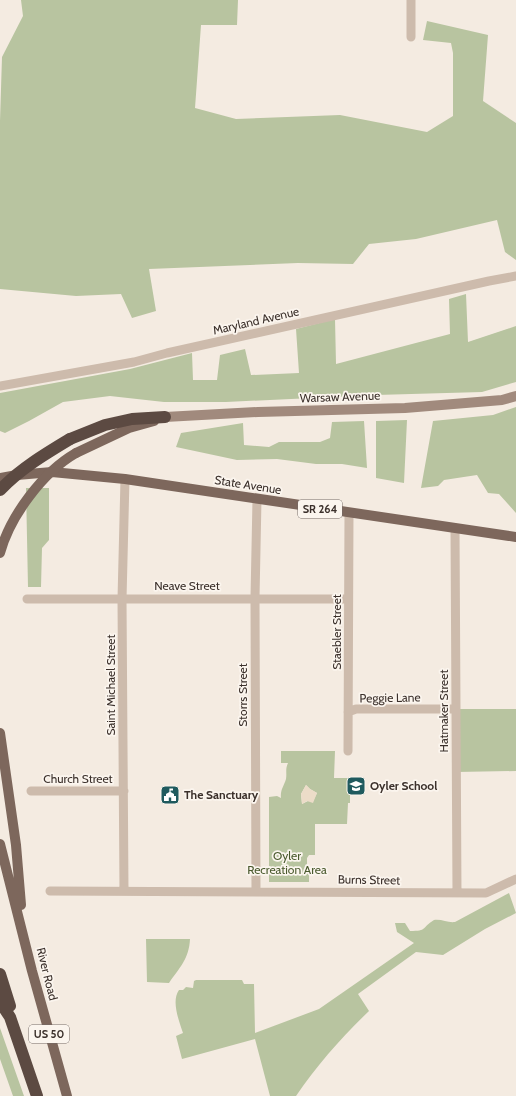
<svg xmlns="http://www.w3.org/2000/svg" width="516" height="1096" viewBox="0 0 516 1096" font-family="Cabin,sans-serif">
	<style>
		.green { fill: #b8c4a0; fill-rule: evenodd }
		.plaza { fill: #ecdcc8 }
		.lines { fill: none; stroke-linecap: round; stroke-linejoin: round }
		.street { stroke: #cdbbac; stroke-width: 9 }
		.secondary { stroke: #a18a7d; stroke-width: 10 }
		.primary { stroke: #7d675c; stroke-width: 10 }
		.highway { stroke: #5c4a42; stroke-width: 12 }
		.primary-bridge { stroke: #7d675c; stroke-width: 10 }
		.highway-bridge { stroke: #5c4a42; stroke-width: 12 }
		.labels { text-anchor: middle; stroke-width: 3.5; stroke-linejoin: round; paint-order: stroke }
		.shield { fill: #fbf5ee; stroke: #756b66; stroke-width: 1 }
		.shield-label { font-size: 11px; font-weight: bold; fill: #3b302b }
		.street-label { font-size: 12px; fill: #3b302b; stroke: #fbf5ee }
		.poi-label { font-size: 12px; font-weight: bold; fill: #3b302b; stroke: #fbf5ee; text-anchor: start }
		.park-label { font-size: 12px; fill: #4a5a2e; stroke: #fbf5ee }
	</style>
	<rect width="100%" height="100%" fill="#f4ebe1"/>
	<path class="green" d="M 21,0 L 238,0 L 237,25 L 201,25 L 195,108 L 236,119 L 340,115 L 427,132 L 453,116 L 453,53 L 451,43 L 423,40 L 427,21 L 488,35 L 483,101 L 516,123 L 516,260 L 505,252 L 497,220 L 416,239 L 369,244 L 353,264 L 298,263 L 149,269 L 156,311 L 132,318 L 121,294 L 76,296 L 0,289 L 0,121 L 2,57 L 23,16 Z
		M 466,294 L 468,342 L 516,326 L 516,382 L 482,392 L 376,395 L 226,402 L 164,402 L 110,396 L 63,402 L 29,421 L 5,433 L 0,431 L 0,393 L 130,369 L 192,353 L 193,380 L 217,380 L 220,355 L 245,349 L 251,375 L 299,373 L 296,329 L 335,319 L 336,364 L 450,334 L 449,299 Z
		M 516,407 L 516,513 L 499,494 L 488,493 L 477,475 L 444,480 L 438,486 L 421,488 L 433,421 L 493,415 Z
		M 407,420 L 404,483 L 376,478 L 376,421 Z
		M 364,421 L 367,468 L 342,464 L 316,464 L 277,459 L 237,460 L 176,447 L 181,433 L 243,423 L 244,445 L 269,447 L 279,442 L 320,442 L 330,438 L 332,422 Z
		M 26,488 L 49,488 L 49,540 L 42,548 L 41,587 L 28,587 Z
		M 456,709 L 516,709 L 516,771 L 456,772 Z
		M 281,751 L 335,751 L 334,778 L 350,778 L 350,803 L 348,803 L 347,824 L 315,824 L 315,855 L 309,855 L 307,858 L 307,869 L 309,871 L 309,882 L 269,882 L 269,797 L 277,796 L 281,798 C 280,790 284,786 286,779 C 287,773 285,769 288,763 L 281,763 ZM 306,785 L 310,789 L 317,793 L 313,801 L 308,801 L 302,804 L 301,794 Z
		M 509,893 L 516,913 L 485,929 L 443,955 L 416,952 L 358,994 L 369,1011 C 342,1037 317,1065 296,1096 L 270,1096 L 255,1039 L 182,1059 L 176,1036 L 183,1033 C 179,1021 171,1001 179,990 L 183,990 L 186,987 L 193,988 L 194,981 L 196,980 L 242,980 L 244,984 L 254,984 L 255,1033 L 319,1009 L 414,943 L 397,932 L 395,923 L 405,923 L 410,931 C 428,931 421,928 434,920 C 442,919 448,923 455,922 Z
		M 146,939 L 190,939 C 189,959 180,967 169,983 L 147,982 Z
		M 0,1028 L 24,1096 L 13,1096 L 0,1059 Z"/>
	<path class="plaza" d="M 306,785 L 310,789 L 317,793 L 313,803 L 307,801 L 302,804 L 301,794 Z"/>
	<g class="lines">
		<path class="street" d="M 411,37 L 411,0
			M 0,386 L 134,362 L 167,353 L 489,281 L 516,276
			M 455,528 L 457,893
			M 27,599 L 348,599
			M 348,712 L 356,709 L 456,709
			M 348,751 L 349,513
			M 31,791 L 124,791
			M 50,891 L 486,893 L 516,879
			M 124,891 L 122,599 L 125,479
			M 256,892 L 255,598 L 257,499"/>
		<path class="secondary" d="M 165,417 L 258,412 L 405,408 L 502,400 L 516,396"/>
		<path class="primary" d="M 76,453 L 129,428 L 154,421
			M 0,478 L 17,475 L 52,472 L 125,479 L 516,537
			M 0,733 L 16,845 L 21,905
			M 0,844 L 32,971 L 67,1096"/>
		<path class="highway" d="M 70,439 L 105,425 L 132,419 L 165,417
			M 0,974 L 10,1006
			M 0,997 L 4,1008 L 10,1017 L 37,1096"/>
		<path class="primary-bridge" d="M 0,553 C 10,516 43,472 76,453"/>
		<path class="highway-bridge" d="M 0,490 C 20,469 45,454 70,439"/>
	</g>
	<defs>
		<symbol id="school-square" viewBox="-11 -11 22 22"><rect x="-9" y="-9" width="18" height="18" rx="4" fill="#1f5a5e" stroke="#fbf5ee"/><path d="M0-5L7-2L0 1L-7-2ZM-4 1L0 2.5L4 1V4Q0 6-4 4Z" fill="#fff"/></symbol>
		<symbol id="civic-square" viewBox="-11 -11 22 22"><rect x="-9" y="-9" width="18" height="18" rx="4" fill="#1f5a5e" stroke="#fbf5ee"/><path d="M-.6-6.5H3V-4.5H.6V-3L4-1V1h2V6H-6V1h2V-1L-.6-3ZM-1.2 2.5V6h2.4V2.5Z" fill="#fff"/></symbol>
	</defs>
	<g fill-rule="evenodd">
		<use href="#school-square" x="345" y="775" width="22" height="22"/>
		<use href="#civic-square" x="159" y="784" width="22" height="22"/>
	</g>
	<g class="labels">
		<g class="shield">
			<rect x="298" y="500" width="44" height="18" rx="3"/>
			<rect x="29" y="1025" width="40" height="18" rx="3"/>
		</g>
		<g class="shield-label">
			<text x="320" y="513">SR 264</text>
			<text x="49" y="1038">US 50</text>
		</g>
		<g class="street-label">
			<text transform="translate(256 321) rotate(-13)" y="4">Maryland Avenue</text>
			<text transform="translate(340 397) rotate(-2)" y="4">Warsaw Avenue</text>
			<text transform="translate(248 485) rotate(9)" y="4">State Avenue</text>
			<text x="187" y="590">Neave Street</text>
			<text transform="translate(337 632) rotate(-90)" y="4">Staebler Street</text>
			<text transform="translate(111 685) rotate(-90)" y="4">Saint Michael Street</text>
			<text transform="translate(243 695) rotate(-90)" y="4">Storrs Street</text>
			<text transform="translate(390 698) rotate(-1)" y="4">Peggie Lane</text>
			<text transform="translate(444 711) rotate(-90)" y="4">Hatmaker Street</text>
			<text x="78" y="783">Church Street</text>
			<text transform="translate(369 880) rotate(1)" y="4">Burns Street</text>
			<text transform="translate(47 974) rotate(76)" y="4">River Road</text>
		</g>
		<g class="poi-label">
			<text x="370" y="790">Oyler School</text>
			<text x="184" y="799">The Sanctuary</text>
		</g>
		<g class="park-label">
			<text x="287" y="860">Oyler<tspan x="287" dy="14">Recreation Area</tspan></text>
		</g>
	</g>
</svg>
